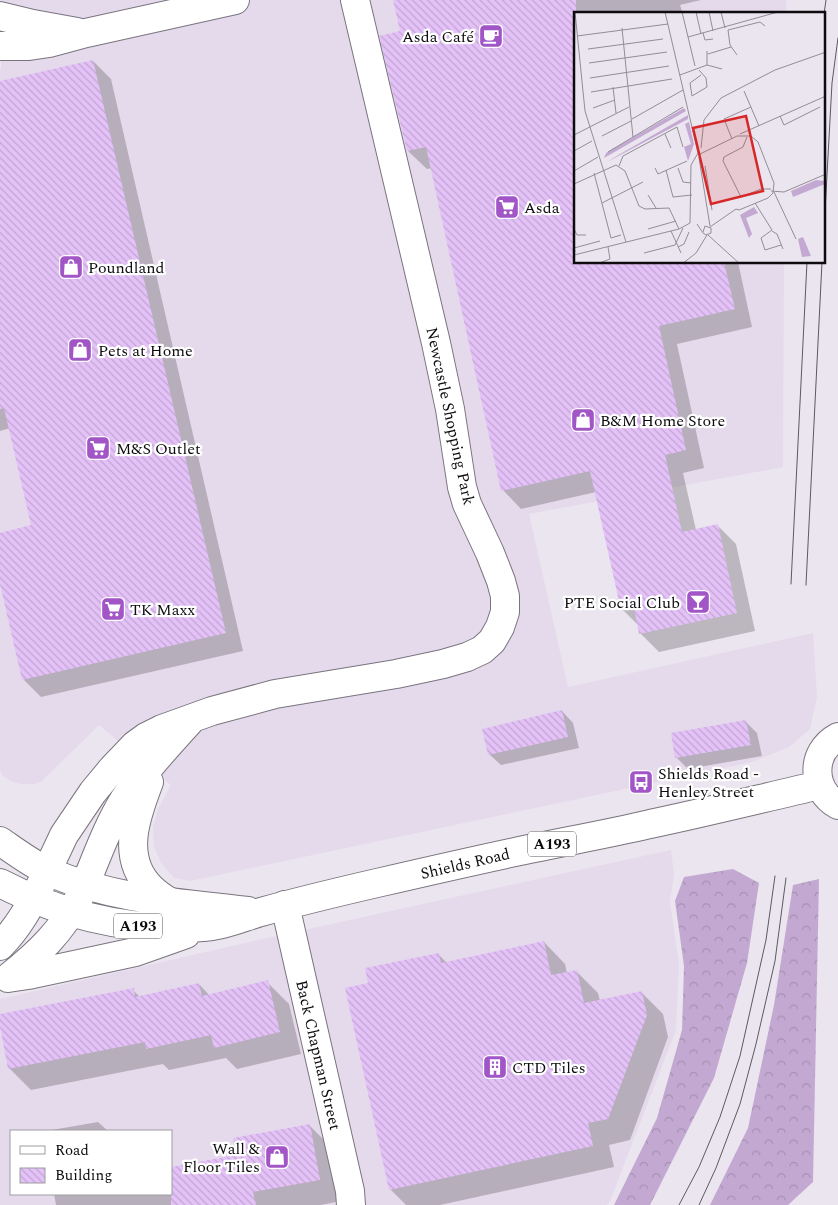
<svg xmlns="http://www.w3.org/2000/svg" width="838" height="1205" viewBox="0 0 838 1205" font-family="Spectral,serif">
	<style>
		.built { fill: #e5daeb; fill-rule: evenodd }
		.forest { fill: url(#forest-crowns) }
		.shadow { fill: #0003 }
		.building { fill: url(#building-back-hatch) }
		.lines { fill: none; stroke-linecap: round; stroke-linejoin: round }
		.minor-casing { stroke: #7a747e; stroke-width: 30 }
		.major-casing { stroke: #7a747e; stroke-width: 30 }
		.minor { stroke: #fff; stroke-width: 28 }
		.major { stroke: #fff; stroke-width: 28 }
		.tram { stroke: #5d595f; stroke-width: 1 }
		.labels { text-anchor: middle; stroke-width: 4.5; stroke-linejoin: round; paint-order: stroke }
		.shield { fill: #fff; stroke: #565456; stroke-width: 1 }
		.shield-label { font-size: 15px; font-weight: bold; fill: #0d0b0e }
		.poi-label { font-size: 16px; fill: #0d0b0e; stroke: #fff; text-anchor: start }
		.street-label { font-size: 16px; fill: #0d0b0e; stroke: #fff }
		.inset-road { fill: none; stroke: #928e95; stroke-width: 1 }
		.view { fill: #d62828; fill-opacity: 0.15; stroke: #d62828; stroke-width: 2.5 }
		.inset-edge { fill: none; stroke: #0d0b0e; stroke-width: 2.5 }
	</style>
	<defs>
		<pattern id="forest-crowns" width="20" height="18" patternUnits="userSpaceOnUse" patternTransform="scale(1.25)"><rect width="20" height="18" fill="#c3a9d2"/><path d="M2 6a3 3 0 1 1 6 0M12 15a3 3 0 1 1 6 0" fill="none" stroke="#a690b3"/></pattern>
		<pattern id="building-back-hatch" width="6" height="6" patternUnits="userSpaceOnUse" patternTransform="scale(1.25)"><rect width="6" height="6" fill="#e4c2f8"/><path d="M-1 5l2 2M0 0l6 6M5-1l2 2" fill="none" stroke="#c2a5d3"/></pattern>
	</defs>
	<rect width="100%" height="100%" fill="#ebe5ef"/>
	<path class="built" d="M 1,0 L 786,0 L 786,14 L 576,14 L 576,262 L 784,263 L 783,467 L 529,514 L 568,687 L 813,633 L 817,697 L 810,729 L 789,747 L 752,762 L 190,881 L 174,878 L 161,863 L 154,846 L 153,828 L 158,809 L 171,785 L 99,725 L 42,781 L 35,784 L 20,784 L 11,781 L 3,776 L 0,771 L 0,69 L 1,69 Z
		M 671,850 L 674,874 L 670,902 L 679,964 L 676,1030 L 610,1201 L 607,1205 L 0,1205 L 0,999 L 258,940 ZM 11,1131 L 171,1131 L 171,1194 L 11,1194 Z"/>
	<path class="forest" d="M 733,869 L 759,883 L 747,963 L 714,1078 L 650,1205 L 614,1205 L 657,1118 L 682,1030 L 684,966 L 675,901 L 684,877 Z
		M 819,879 L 813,1182 L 788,1205 L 710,1205 L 748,1128 L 774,1005 L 793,885 Z"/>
	<path class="shadow" d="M 394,0 L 701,0 L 680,5 L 683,14 L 576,14 L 576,262 L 738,262 L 752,327 L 677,344 L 704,468 L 683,473 L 696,530 L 717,525 L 736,544 L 755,631 L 659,652 L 641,634 L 639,626 L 623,610 L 596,492 L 521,509 L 503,490 L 432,168 L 427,169 L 408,151 L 401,32 Z
		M 93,61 L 111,79 L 243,651 L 41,697 L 23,679 L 0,578 L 0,534 L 33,526 L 10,428 L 0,431 L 0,83 Z
		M 562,711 L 573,723 L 579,748 L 501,765 L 489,754 Z
		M 746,722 L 757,733 L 762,756 L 688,769 L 676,757 Z
		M 544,942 L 565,964 L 567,973 L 576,971 L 598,993 L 600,1001 L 641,992 L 663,1014 L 668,1037 L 630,1140 L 609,1145 L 614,1167 L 440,1205 L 406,1205 L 390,1189 L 370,984 L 438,954 L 447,963 Z
		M 267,982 L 289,1004 L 301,1054 L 237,1069 L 226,1058 L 169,1070 L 163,1064 L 31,1090 L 9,1068 L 0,1016 L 133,990 L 140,997 L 199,984 L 210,996 Z
		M 98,1122 L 108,1131 L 46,1131 Z
		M 309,1125 L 331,1147 L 341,1201 L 321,1205 L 56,1205 L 54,1194 L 171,1194 L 238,1156 Z"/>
	<path class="building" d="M 393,0 L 576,0 L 576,262 L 724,262 L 735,309 L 659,326 L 686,450 L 665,455 L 682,532 L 718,524 L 737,613 L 639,634 L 634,608 L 621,610 L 590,471 L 501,491 L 426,147 L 407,151 L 379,36 L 400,31 Z
		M 93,60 L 226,633 L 22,680 L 0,584 L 0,533 L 31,525 L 4,408 L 0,409 L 0,81 Z
		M 562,710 L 568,737 L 488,755 L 482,729 Z
		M 746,720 L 751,745 L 675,758 L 671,733 Z
		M 544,941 L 551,975 L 577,970 L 584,1003 L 642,991 L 647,1015 L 608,1119 L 588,1123 L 593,1146 L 389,1190 L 345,988 L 368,983 L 365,968 L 439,953 L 441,963 Z
		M 268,980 L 280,1032 L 214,1048 L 211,1035 L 146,1049 L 145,1042 L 8,1069 L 0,1027 L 0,1014 L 134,988 L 135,997 L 199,983 L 202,996 Z
		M 310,1124 L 320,1180 L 253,1192 L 256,1205 L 171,1205 L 171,1167 L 236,1155 L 233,1138 Z"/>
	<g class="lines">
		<defs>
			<path id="minor" d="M 0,16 L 33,24 L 77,32
				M 0,46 L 29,46 L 49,43 L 86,33 L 235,0
				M 149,782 C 136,816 120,858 151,888 C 157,894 163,898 170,902
				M 47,871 L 64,835 L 93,792 L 112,769 L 135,745 L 146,737 L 162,729 L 212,711 L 275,694 L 396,674 L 443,664 L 467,657 L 482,650 L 492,641 L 500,627 L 505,612 L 505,596 L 501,581 L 490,553 L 467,504 L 462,487 L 450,409 L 436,343 L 355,0
				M 85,885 C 97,856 108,825 125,798 C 144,771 167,746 189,722
				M 285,905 L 350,1191 L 351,1205"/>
			<path id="major" d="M 838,737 C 810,752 811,790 838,805
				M 0,841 C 16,852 32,864 49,872 C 113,899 180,903 248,911
				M 0,883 C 65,917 131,932 204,927 C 224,926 243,917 261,912 C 300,901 338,892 377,883 C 429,871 481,859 534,848 C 573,840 612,833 650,824 C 707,812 763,798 820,785
				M 0,946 C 18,928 30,906 41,884
				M 9,977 C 38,954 62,931 79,898
				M 8,978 L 28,975 L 135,952 L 186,934"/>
		</defs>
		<use href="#minor" class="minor-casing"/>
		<use href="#major" class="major-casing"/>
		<use href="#minor" class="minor"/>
		<use href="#major" class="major"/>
		<path class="tram" d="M 824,14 L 826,0
			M 824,230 L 832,83 L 838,38
			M 791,584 L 807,262
			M 806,585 L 822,262
			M 679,1205 L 699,1167 L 720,1117 L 740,1056 L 766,940 L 775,876
			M 699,1205 L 716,1168 L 740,1104 L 756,1044 L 775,961 L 786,878"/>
	</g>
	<defs>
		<symbol id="cafe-square" viewBox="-11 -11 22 22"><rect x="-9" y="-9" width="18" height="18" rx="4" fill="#a155c7" stroke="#fff"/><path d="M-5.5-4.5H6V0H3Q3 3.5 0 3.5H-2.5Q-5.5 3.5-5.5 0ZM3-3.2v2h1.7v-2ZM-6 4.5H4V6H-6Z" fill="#fff"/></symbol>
		<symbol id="supermarket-square" viewBox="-11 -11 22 22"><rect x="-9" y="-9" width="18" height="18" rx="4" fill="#a155c7" stroke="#fff"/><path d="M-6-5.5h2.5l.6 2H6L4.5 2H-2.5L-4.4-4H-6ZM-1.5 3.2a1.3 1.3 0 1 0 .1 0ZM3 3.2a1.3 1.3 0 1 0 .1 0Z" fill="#fff"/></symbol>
		<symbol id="shop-square" viewBox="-11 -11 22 22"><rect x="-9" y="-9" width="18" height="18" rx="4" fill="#a155c7" stroke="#fff"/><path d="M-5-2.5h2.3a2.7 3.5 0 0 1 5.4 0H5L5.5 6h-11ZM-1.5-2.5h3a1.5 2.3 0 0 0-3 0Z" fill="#fff"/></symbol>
		<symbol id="bar-square" viewBox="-11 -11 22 22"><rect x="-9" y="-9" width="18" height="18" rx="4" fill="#a155c7" stroke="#fff"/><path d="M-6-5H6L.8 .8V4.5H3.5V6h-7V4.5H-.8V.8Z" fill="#fff"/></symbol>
		<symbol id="bus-square" viewBox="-11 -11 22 22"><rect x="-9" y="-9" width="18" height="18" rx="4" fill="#a155c7" stroke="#fff"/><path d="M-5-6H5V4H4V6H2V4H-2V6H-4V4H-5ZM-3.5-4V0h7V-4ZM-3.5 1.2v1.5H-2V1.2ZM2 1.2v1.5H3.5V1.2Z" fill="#fff"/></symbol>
		<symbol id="building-square" viewBox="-11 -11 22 22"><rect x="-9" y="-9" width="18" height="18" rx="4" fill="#a155c7" stroke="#fff"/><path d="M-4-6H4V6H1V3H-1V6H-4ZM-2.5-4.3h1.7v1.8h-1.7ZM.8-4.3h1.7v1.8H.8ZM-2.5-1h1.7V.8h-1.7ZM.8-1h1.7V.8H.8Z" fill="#fff"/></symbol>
	</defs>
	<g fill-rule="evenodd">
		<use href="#cafe-square" x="477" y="22" width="28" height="28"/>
		<use href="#supermarket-square" x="493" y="193" width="28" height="28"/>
		<use href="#shop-square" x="57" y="253" width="28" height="28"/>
		<use href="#shop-square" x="66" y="336" width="28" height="28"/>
		<use href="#shop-square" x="569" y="406" width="28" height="28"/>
		<use href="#supermarket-square" x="84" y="434" width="28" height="28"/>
		<use href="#bar-square" x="684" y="588" width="28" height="28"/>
		<use href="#supermarket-square" x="99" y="595" width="28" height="28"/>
		<use href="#bus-square" x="627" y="768" width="28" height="28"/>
		<use href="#building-square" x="481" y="1053" width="28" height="28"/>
		<use href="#shop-square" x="263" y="1143" width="28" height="28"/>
	</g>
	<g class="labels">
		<g class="shield">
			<rect x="528" y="831.5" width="48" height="25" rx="4"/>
			<rect x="114" y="913.5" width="48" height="25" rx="4"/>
		</g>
		<g class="shield-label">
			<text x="552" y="849">A193</text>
			<text x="138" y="931">A193</text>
		</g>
		<g class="poi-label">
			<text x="474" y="42" text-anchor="end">Asda Café</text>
			<text x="524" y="213">Asda</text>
			<text x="88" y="273">Poundland</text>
			<text x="98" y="356">Pets at Home</text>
			<text x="600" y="426">B&amp;M Home Store</text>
			<text x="116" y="454">M&amp;S Outlet</text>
			<text x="680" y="608" text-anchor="end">PTE Social Club</text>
			<text x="130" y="615">TK Maxx</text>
			<text x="658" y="779">Shields Road -<tspan x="658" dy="18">Henley Street</tspan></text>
			<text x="512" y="1073">CTD Tiles</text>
			<text x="260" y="1154" text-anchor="end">Wall &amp;<tspan x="260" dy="18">Floor Tiles</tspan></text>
		</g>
		<g class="street-label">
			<text transform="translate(451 416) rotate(78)" y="6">Newcastle Shopping Park</text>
			<text transform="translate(465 863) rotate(-13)" y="6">Shields Road</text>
			<text transform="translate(319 1055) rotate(77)" y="6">Back Chapman Street</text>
		</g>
	</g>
	<g transform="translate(574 12)">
		<rect width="251" height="251" fill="#ebe5ef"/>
		<path d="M 115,110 L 120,132 L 114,149 L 110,135 L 117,132 L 111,112 ZM 242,168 L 251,169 L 251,172 L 219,185 L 217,179 ZM 180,195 L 184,201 L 172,206 L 178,222 L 175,226 L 166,203 ZM 229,225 L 237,244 L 228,245 L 224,227 Z" fill="#c3a9d2"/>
		<path d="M 110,96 L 112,99 L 30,146 L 32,141 ZM 114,103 L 114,107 L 33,150 L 41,145 Z" fill="#c3a9d2"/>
		<path class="inset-road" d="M 1,0 L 11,99 L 52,230M 91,0 L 124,141M 108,0 L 121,54M 122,0 L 127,22M 135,0 L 139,19M 147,0 L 151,16M 48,16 L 59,125M 129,21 L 131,28 L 139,27M 3,24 L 94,12M 114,25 L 204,0M 14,37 L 89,27M 134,42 L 157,35M 163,43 L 156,33 L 154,18 L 186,10 L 191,14M 15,51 L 93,40M 133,53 L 148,57M 125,58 L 132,66 L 133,75 L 118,84 L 116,71 L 127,63M 106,63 L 133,53 L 133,39M 16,66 L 95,54M 39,75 L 42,101M 170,79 L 185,114M 17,80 L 98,67M 19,96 L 41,88M 206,104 L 210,113 L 246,95M 58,107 L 109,78M 91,122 L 97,136M 166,122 L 252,84M 0,123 L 55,95M 28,124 L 57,109M 173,125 L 169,135 L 150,145 L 149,149 L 167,185 L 187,177 L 197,177M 158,127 L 150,107 L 177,95M 127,136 L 130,108 L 147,86 L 201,58 L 252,40M 0,139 L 18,129M 34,140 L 109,95M 125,146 L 126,142 L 163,124 L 177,124 L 184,130 L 200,171 L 199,181 L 194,186 L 165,198 L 162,197 L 136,215M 125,146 L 136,214M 45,154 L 49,144 L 103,115 L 109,135M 131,154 L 138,198M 81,156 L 84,162 L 113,149M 104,156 L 109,170 L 117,171M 92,158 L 99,185M 0,159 L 24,145M 20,161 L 37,226 L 47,223M 0,172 L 42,153 L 51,159 L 65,194 L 71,197 L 95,196M 197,179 L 210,180 L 252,162M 200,180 L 222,227M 74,183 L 82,196M 99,185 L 118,183M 28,191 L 69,170M 181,191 L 198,218 L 187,226 L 191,238 L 207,233M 95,196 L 105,217M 123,212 L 129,221 L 132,223 L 137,221 L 137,216 L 131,214 L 129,220M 0,217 L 3,223 L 12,223M 74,217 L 102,209M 97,219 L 107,241M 198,219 L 203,222 L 209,237M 134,223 L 166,252M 104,235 L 110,232 L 115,220M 1,240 L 0,236 L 26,229M 70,241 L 101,233 L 109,216M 0,243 L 105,217 L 116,211 L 117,153 L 124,141M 23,252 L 36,247 L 34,235M 108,252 L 122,241 L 133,223"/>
		<path class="view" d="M 172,104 L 189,179 L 137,192 L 119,116 Z"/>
		<rect width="251" height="251" class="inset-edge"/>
	</g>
	<rect x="10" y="1130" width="162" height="65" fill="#ffffff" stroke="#9e9d9f"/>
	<rect x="20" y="1146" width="25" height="8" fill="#ffffff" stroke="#9e9d9f"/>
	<text x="55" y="1155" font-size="15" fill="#0d0b0e">Road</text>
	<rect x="20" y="1168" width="25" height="15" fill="url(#building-back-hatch)" stroke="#9e9d9f"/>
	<text x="55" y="1180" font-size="15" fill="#0d0b0e">Building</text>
</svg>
